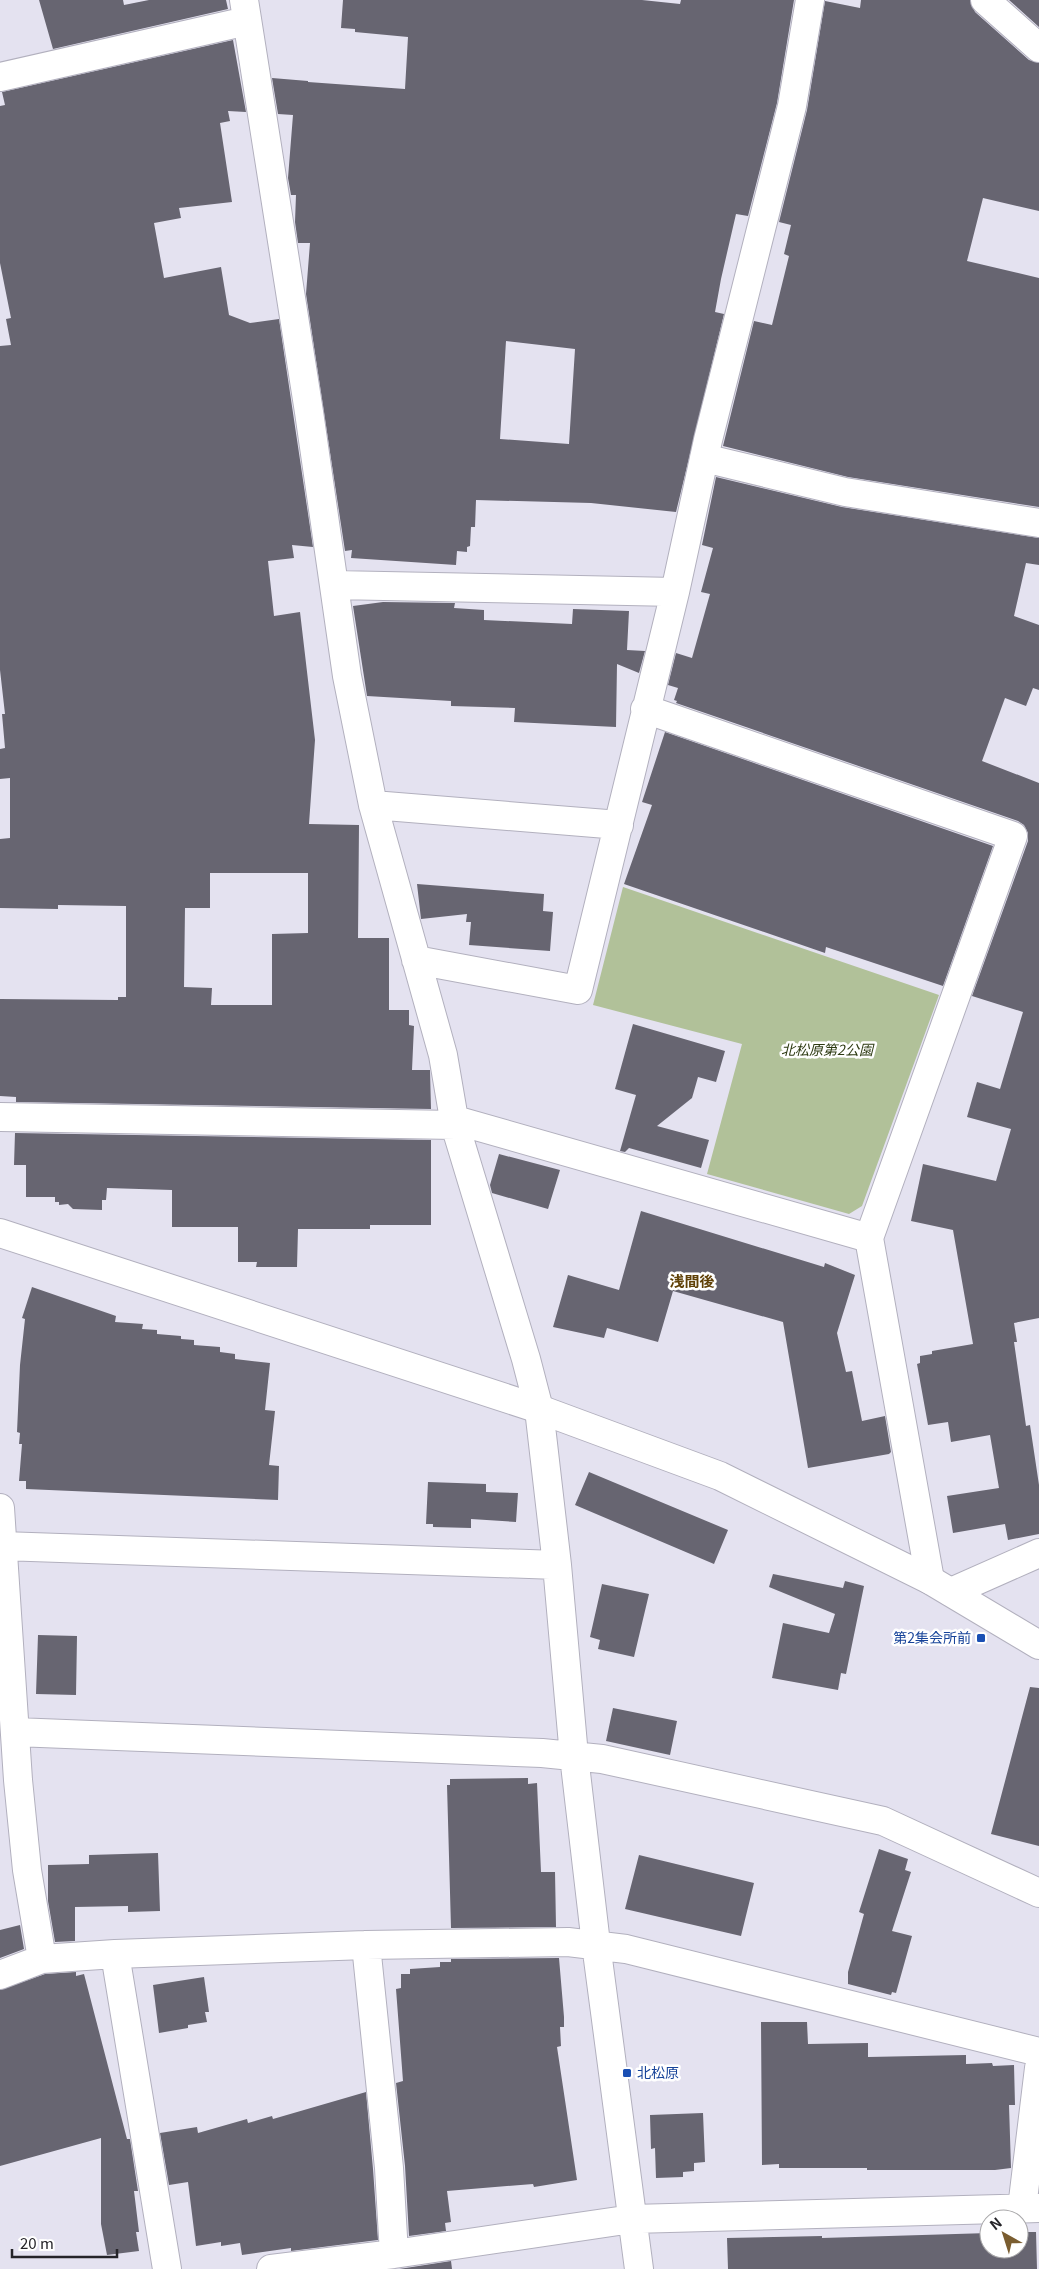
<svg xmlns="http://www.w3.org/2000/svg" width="1039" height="2269" viewBox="0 0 1039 2269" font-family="Georgia,'Noto Sans JP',serif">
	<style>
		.green { fill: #b1c199 }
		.building { fill: #676571; fill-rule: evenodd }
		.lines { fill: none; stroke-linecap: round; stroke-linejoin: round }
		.street-casing { stroke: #b2b0be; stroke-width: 30 }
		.secondary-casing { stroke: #b2b0be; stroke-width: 30 }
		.street { stroke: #fff; stroke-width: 28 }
		.secondary { stroke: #fff; stroke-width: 28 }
		.transit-dot { fill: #1a4fb4; stroke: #fff; stroke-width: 2 }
		.labels { text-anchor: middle; stroke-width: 5; stroke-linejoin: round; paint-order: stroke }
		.park-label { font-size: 14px; font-style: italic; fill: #2d3a12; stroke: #fff }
		.transit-label { font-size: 14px; fill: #164399; stroke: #fff; text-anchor: end }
		.neighbourhood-label { font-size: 15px; font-weight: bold; fill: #604107; stroke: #fff }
	</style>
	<rect width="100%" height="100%" fill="#e4e2f0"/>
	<path class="green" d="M 623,887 L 939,995 L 862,1206 L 849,1214 L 707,1174 L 742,1044 L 593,1005 Z"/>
	<path class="building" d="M 39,0 L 123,0 L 124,5 L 149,0 L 226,0 L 228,9 L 53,49 Z
		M 343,0 L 642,0 L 680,4 L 681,0 L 794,0 L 777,103 L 748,216 L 736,214 L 721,279 L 715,312 L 724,314 L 676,512 L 591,503 L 476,500 L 475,527 L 471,527 L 470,546 L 467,547 L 467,552 L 457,551 L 456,565 L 351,558 L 352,550 L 345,551 L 306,294 L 310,243 L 298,243 L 295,222 L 296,195 L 291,195 L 288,178 L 293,115 L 278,114 L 272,78 L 308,81 L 308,82 L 405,89 L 408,37 L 355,32 L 355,29 L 341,28 ZM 506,341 L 575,349 L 569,444 L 500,439 Z
		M 861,0 L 970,0 L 975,12 L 1029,60 L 1039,63 L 1039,211 L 983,198 L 967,261 L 1039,278 L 1039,507 L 848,477 L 723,446 L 754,321 L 772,325 L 789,256 L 784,254 L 791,225 L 779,222 L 807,110 L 825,1 L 860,8 Z
		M 1009,0 L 1039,0 L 1039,27 Z
		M 233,40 L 246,112 L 228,111 L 230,121 L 220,123 L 232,202 L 179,208 L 181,218 L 154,223 L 164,278 L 221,267 L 229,315 L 250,323 L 279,319 L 313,547 L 292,545 L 294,558 L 268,561 L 274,616 L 300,612 L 315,740 L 309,824 L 359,825 L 358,938 L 389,938 L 389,1010 L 409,1010 L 409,1025 L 414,1026 L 412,1070 L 430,1070 L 431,1109 L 16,1102 L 16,1097 L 0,1096 L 0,999 L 118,1000 L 118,997 L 126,997 L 126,906 L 58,905 L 58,909 L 0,908 L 0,839 L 10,838 L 10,778 L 0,779 L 0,749 L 5,748 L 2,714 L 5,714 L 0,670 L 0,346 L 11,345 L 6,319 L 11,318 L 0,263 L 0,106 L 5,105 L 2,92 ZM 210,873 L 308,873 L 308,933 L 272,934 L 272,1005 L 211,1005 L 212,988 L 184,987 L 185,908 L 210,908 Z
		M 716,477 L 842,507 L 1039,538 L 1039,565 L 1026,563 L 1014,616 L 1039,625 L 1039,690 L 1033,688 L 1026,706 L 1005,698 L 982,761 L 1039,783 L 1039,1318 L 1014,1323 L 1017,1342 L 1014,1342 L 1026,1426 L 1030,1425 L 1039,1485 L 1039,1534 L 1008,1540 L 1005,1524 L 953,1533 L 947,1496 L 999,1488 L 990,1435 L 951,1442 L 948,1422 L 928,1425 L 917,1364 L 920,1363 L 920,1356 L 932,1354 L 932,1351 L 973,1344 L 953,1230 L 911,1221 L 923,1164 L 996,1181 L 1011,1129 L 967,1117 L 977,1082 L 1000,1089 L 1023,1012 L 972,996 L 1028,841 L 1028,833 L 1024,825 L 1018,821 L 676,703 L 677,701 L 674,700 L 678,688 L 668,685 L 676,653 L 692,658 L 710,594 L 701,592 L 713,548 L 702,545 Z
		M 383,602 L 455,603 L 454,608 L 484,610 L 484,620 L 572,624 L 573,609 L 629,611 L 627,650 L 645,651 L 639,673 L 617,664 L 616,727 L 514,722 L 515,708 L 451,706 L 451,701 L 367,696 L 353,606 Z
		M 665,732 L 993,846 L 943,986 L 826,947 L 825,953 L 624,884 L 652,805 L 642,802 Z
		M 417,884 L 544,894 L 543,911 L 553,912 L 550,951 L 469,945 L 471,922 L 466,922 L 467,914 L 421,919 Z
		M 633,1024 L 725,1051 L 716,1082 L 698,1077 L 692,1098 L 657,1126 L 709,1140 L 701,1168 L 629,1148 L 625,1152 L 620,1151 L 636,1095 L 615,1089 Z
		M 15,1133 L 431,1140 L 431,1225 L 370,1225 L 370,1229 L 298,1229 L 297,1267 L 256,1267 L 257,1262 L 238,1262 L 238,1227 L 172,1227 L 172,1190 L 107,1188 L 106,1200 L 102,1200 L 102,1210 L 73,1209 L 68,1204 L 59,1205 L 59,1202 L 55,1202 L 55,1197 L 26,1197 L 26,1165 L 14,1165 Z
		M 499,1154 L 560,1170 L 548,1209 L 492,1193 L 490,1185 Z
		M 641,1211 L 824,1267 L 825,1263 L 855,1275 L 837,1333 L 846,1372 L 852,1371 L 862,1421 L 885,1416 L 891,1452 L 889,1454 L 808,1468 L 783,1322 L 673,1291 L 658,1342 L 607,1328 L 604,1338 L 553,1327 L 568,1275 L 619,1290 Z
		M 32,1287 L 116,1316 L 115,1322 L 143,1324 L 142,1329 L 157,1330 L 157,1334 L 181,1336 L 181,1339 L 194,1340 L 194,1345 L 220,1347 L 220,1352 L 235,1354 L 235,1359 L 270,1363 L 265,1410 L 275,1411 L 269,1465 L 279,1466 L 278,1500 L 26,1489 L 26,1481 L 19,1481 L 22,1444 L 19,1444 L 20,1433 L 17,1432 L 20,1365 L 25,1319 L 22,1318 Z
		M 589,1472 L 728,1530 L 714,1564 L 575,1505 Z
		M 428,1482 L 486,1484 L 486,1492 L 518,1493 L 516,1522 L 471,1519 L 471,1528 L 433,1527 L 433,1524 L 426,1524 Z
		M 773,1574 L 843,1588 L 845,1581 L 864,1586 L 846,1674 L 841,1673 L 838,1690 L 772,1678 L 783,1623 L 829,1633 L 835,1614 L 769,1587 Z
		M 602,1584 L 649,1594 L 634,1657 L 598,1649 L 600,1640 L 590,1637 Z
		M 38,1635 L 77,1636 L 76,1695 L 36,1694 Z
		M 1030,1687 L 1039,1688 L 1039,1846 L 991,1834 Z
		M 613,1708 L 677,1721 L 670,1755 L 606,1741 Z
		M 528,1778 L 528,1784 L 537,1783 L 541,1872 L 555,1872 L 556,1927 L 451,1928 L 447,1785 L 450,1785 L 450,1779 Z
		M 879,1849 L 908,1859 L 905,1870 L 911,1872 L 892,1931 L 912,1936 L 896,1993 L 892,1992 L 891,1995 L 848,1984 L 848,1972 L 864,1914 L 859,1912 Z
		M 158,1853 L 160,1911 L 128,1912 L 128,1906 L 75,1907 L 75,1941 L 55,1942 L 48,1901 L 48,1865 L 89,1864 L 89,1855 Z
		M 639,1855 L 754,1883 L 741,1936 L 625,1909 Z
		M 20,1925 L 24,1949 L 0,1958 L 0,1930 Z
		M 559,1958 L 564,2017 L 564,2027 L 560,2027 L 561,2046 L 557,2047 L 577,2180 L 534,2187 L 533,2184 L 447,2191 L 451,2222 L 445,2223 L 446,2231 L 409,2236 L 405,2166 L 396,2083 L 403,2081 L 396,1989 L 401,1988 L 401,1974 L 410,1974 L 410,1969 L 440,1967 L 440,1962 L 451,1962 L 451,1959 Z
		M 76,1972 L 76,1976 L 84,1974 L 127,2139 L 130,2139 L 138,2191 L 134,2191 L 139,2232 L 136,2232 L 139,2251 L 107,2255 L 101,2224 L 101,2138 L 0,2166 L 0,1990 L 45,1974 Z
		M 204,1977 L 209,2012 L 205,2012 L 207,2022 L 188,2025 L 188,2028 L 159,2033 L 153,1985 Z
		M 761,2022 L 807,2022 L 808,2044 L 868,2043 L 868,2057 L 966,2055 L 966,2064 L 992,2063 L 993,2066 L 1014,2065 L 1015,2105 L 1009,2105 L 1011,2168 L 995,2170 L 867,2170 L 867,2168 L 779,2168 L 779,2164 L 762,2165 Z
		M 366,2092 L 373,2169 L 378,2240 L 291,2251 L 291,2248 L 242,2255 L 240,2243 L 221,2246 L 221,2242 L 196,2246 L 188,2182 L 169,2185 L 160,2133 L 197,2127 L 198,2133 L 247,2119 L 248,2123 L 272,2116 L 273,2119 Z
		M 703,2113 L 705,2162 L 694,2163 L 694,2171 L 683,2172 L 683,2177 L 656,2178 L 655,2148 L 651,2149 L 650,2115 Z
		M 1019,2232 L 1036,2232 L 1037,2269 L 728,2269 L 727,2238 L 822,2236 L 822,2238 L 989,2233 L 989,2249 L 1019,2249 Z
		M 451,2261 L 452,2269 L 399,2269 Z"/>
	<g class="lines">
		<defs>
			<path id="street" d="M 244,0 L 309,412 L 347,676 L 373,805 L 443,1055 L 455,1125 L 526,1359 L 539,1409 L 557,1565 L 574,1756 L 596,1944 L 639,2269
				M 985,0 L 1039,48
				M 0,77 L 247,21
				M 704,458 L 845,492 L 1039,523
				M 334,585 L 675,592
				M 645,709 L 1013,836 L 869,1238 L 930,1580
				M 373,805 L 619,825
				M 416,960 L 578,990 L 675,592 L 708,440 L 792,106 L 810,0
				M 0,1117 L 455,1125
				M 455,1120 L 869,1238
				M 0,1508 L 18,1780 L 27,1870 L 42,1959
				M 2,1546 L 557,1565
				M 951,1592 L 1039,1553
				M 15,1732 L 542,1753 L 602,1759 L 883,1821 L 1039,1893
				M 366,1945 L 389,2168 L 394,2254
				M 115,1954 L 167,2269
				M 0,1975 L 42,1959 L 115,1954 L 366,1945 L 568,1942 L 626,1949 L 1039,2052
				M 1022,2208 L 1039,2068
				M 271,2269 L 394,2254 L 632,2219 L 1039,2208"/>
			<path id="secondary" d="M 0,1233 L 539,1409 L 720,1476 L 930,1580 L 1039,1645"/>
		</defs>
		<use href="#street" class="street-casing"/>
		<use href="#secondary" class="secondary-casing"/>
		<use href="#street" class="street"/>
		<use href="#secondary" class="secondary"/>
	</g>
	<g class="transit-dot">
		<rect x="976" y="1633" width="10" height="10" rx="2.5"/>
		<rect x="622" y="2068" width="10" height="10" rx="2.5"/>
	</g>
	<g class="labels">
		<g class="park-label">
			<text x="827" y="1055">北松原第2公園</text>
		</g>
		<g class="transit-label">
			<text x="971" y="1643">第2集会所前</text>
			<text x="637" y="2078" text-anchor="start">北松原</text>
		</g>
		<g class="neighbourhood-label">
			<text x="692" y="1287">浅間後</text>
		</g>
	</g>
	<g transform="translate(1004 2234) rotate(321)"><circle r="24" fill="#ffffff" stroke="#a8a7a9"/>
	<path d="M0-4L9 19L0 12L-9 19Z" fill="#7a5d30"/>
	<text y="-8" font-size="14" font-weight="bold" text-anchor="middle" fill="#252429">N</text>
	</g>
	<path d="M12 2249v8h105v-8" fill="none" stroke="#252429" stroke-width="2.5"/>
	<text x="20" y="2249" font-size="15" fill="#252429" stroke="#ffffff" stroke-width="4" paint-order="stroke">20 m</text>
</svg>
